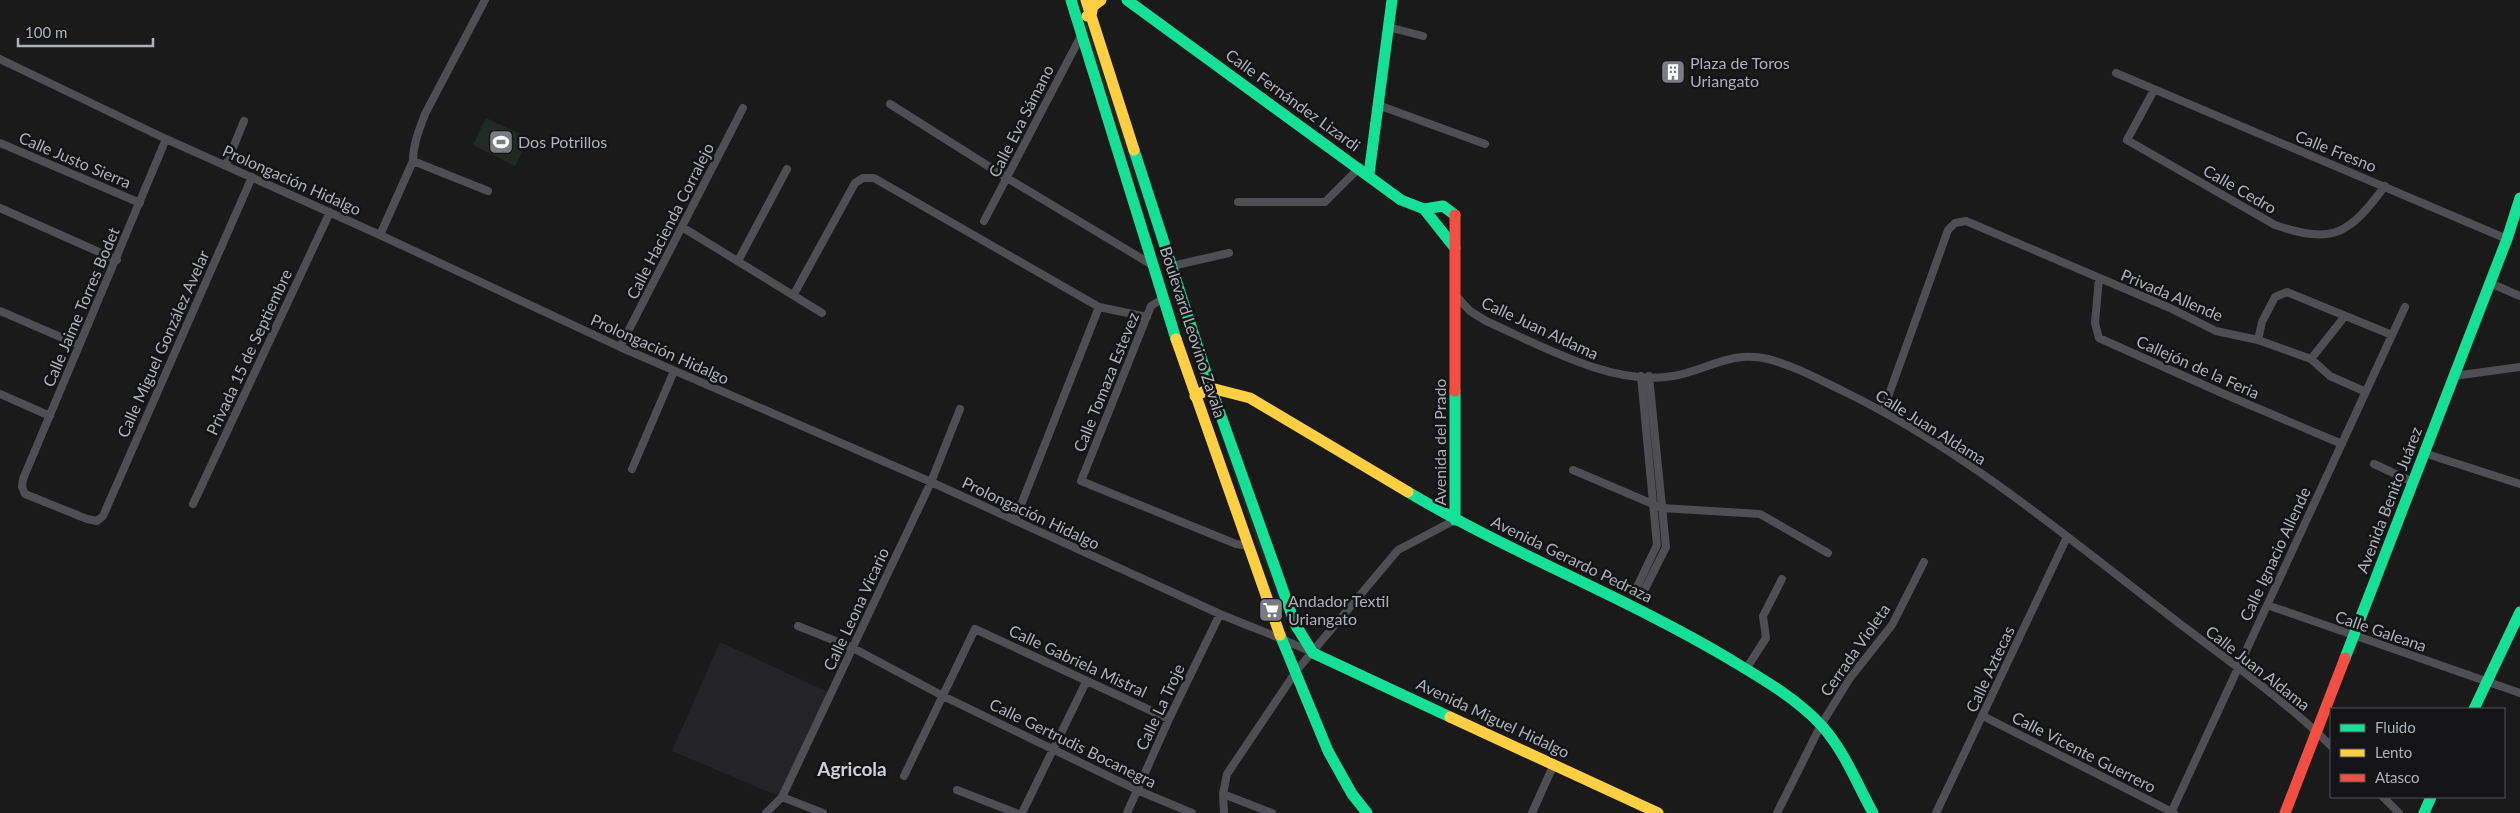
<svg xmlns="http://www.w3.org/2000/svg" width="2520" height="813" viewBox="0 0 2520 813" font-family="Lato,sans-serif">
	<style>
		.built { fill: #242426 }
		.green { fill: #222923 }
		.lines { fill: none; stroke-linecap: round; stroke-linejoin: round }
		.street { stroke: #4f4f53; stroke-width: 8 }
		.fast { stroke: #16e098; stroke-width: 11 }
		.slow { stroke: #ffcf43; stroke-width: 11 }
		.jam { stroke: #f24e42; stroke-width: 11 }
		.labels { text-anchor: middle; stroke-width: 5; stroke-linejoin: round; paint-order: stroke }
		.poi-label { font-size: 16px; fill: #adb1ba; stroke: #141416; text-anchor: start }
		.street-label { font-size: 16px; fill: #adb1ba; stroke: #141416 }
		.quarter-label { font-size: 19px; font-weight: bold; fill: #cdd0d6; stroke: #141416 }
	</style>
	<rect width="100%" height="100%" fill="#1a1a1a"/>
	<path class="built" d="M 720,642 L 834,695 L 783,798 L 672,751 Z"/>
	<path class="green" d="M 1076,0 L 1081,0 L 1290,626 L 1257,543 Z
		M 486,118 L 529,138 L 515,166 L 473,145 Z"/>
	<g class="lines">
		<path class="street" d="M 1388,27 L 1423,36
			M 0,59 L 166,139 L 380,235 L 620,347 L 931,482 L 1220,614 C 1250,627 1280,637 1309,651
			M 2116,73 L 2507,239
			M 2154,90 L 2127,140 L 2275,225 C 2334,245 2349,234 2385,186
			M 890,104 L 1007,178 L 1154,266
			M 1378,105 L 1485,144
			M 166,139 L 23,479 L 22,487 L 25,494 L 87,519 L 97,521 L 103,516 L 252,177
			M 0,143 L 140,203
			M 413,161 L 488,191
			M 226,165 L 244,121
			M 1238,202 L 1325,202 L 1360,167
			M 0,208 L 117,260
			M 984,221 L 1082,34
			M 682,227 L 822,313
			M 380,235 L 413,161 C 413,144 419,130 425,114 L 485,0
			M 738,261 L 787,169
			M 1172,266 L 1229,253
			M 2099,278 L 2095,323 L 2099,338 L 2224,394 L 2342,444
			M 2490,283 L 2520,296
			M 794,294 L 855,183 L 863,178 L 874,178 L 1099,307 L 1147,317
			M 1456,296 L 1470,311 L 1486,321 C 1540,345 1613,387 1673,376 C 1708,370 1730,350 1768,359 C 1795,366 1820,380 1845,392 C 1960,448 2061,532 2162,610 C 2217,653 2282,697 2331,746
			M 1162,299 L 1151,306 L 1081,481 L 1236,544 L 1249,546
			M 0,311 L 79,345
			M 2258,340 L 2262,322 L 2275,297 L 2287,292 L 2392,335
			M 620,347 L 743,108
			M 2311,359 L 2345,316
			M 1641,376 L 1657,545 L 1636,589 L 1643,593 L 1666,547 L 1649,376
			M 2454,376 L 2520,367
			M 0,394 L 50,416
			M 1883,411 L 1948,230 L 1955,223 L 1966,221 L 2170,308 L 2216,331 L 2258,340 L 2311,359 L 2330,376 L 2366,392
			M 2424,453 L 2520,484
			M 2374,464 L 2413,482
			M 632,469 L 674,371
			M 1573,470 L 1662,508 L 1760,514 L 1828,553
			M 193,504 L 330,212
			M 1015,520 L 1099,307
			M 2267,605 L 2520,693
			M 798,626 L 853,648 L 943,696 L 1137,790 L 1192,813
			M 1746,669 L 1766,638 L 1763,616 L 1782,579
			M 1983,716 L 2174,813
			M 904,776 L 975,629 L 1169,719
			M 957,790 L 1016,813
			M 1223,794 L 1272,813
			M 782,797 L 823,813
			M 2383,797 L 2399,813
			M 766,813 L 782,797 L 931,482 L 960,409
			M 1022,813 L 1086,682
			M 1127,813 L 1169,719 L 1220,614
			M 1224,813 L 1223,794 L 1227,774 L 1297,670 L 1398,550 L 1455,520
			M 1532,813 L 1554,764
			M 1777,813 L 1821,725 L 1850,678 L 1892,625 L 1924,562
			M 1936,813 L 2067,537
			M 2171,813 L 2405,307"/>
		<path class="fast" d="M 1071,0 L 1176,339
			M 1127,0 L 1401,200 L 1424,209 L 1443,206 L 1455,215
			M 1134,150 L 1211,388 L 1295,624 L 1313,653 L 1450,717
			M 1369,174 L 1392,0
			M 1424,209 L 1455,248
			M 1408,492 C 1510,553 1623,596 1726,657 C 1759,677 1795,697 1821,725 C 1844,750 1857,784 1873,813
			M 1455,520 L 1455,391
			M 1280,635 L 1328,751 L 1352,794 L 1367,813
			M 2345,658 L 2507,239 L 2520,198
			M 2474,709 L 2520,612
			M 2424,813 L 2431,797"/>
		<path class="slow" d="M 1086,0 L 1134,150
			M 1087,16 L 1091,15 L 1093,6 L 1101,0
			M 1176,339 L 1280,635
			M 1195,396 L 1211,388 L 1250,398 L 1408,492
			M 1450,717 L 1658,813"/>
		<path class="jam" d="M 1455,215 L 1455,391
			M 2285,813 L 2345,658"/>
	</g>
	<defs>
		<symbol id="building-square" viewBox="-11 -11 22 22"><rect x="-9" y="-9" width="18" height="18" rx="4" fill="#7a7c82" stroke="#141416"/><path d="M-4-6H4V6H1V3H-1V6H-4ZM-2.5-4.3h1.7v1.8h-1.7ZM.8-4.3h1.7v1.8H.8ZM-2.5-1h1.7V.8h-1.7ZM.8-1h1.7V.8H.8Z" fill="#fff"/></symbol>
		<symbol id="stadium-square" viewBox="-11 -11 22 22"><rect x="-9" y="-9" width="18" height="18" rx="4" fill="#7a7c82" stroke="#141416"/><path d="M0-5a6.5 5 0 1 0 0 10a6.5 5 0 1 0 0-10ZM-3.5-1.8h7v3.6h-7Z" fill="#fff"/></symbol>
		<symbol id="supermarket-square" viewBox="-11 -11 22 22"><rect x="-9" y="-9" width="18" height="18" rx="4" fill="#7a7c82" stroke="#141416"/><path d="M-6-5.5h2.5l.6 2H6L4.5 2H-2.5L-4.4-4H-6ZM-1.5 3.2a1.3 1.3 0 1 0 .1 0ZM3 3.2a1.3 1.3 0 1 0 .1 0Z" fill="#fff"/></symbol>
	</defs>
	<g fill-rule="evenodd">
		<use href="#building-square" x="1659" y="58" width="28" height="28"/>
		<use href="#stadium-square" x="487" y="128" width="28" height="28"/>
		<use href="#supermarket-square" x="1257" y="596" width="28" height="28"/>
	</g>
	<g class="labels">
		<g class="poi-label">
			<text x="1690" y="69">Plaza de Toros<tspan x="1690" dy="18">Uriangato</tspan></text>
			<text x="518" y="148">Dos Potrillos</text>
			<text x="1288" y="607">Andador Textil<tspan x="1288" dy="18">Uriangato</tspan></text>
		</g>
		<g class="street-label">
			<text transform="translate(1293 100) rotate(36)" y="6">Calle Fernández Lizardi</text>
			<text transform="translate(1021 121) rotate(-63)" y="6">Calle Eva Sámano</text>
			<text transform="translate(2336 151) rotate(22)" y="6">Calle Fresno</text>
			<text transform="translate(75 160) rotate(23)" y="6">Calle Justo Sierra</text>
			<text transform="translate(292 180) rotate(24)" y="6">Prolongación Hidalgo</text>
			<text transform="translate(2240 189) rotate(30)" y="6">Calle Cedro</text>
			<text transform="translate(670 221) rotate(-63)" y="6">Calle Hacienda Corralejo</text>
			<text transform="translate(2172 295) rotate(23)" y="6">Privada Allende</text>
			<text transform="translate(81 307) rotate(-67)" y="6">Calle Jaime Torres Bodet</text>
			<text transform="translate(1540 328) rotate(25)" y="6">Calle Juan Aldama</text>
			<text transform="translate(1193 332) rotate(72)" y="6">Boulevard Leovino Zavala</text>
			<text transform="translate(163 344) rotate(-66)" y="6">Calle Miguel González Avelar</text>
			<text transform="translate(660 349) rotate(24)" y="6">Prolongación Hidalgo</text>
			<text transform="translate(249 352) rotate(-65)" y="6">Privada 15 de Septiembre</text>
			<text transform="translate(2198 367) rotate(24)" y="6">Callejón de la Feria</text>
			<text transform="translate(1106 382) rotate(-68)" y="6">Calle Tomaza Estevez</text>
			<text transform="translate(1931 427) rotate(32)" y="6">Calle Juan Aldama</text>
			<text transform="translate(1440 442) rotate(-90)" y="6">Avenida del Prado</text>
			<text transform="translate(2389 500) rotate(-69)" y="6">Avenida Benito Juárez</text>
			<text transform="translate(1031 513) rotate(25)" y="6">Prolongación Hidalgo</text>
			<text transform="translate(2275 554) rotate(-65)" y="6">Calle Ignacio Allende</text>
			<text transform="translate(1572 559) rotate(26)" y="6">Avenida Gerardo Pedraza</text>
			<text transform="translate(856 609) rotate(-65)" y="6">Calle Leona Vicario</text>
			<text transform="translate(2381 631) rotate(19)" y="6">Calle Galeana</text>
			<text transform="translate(1855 650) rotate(-55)" y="6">Cerrada Violeta</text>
			<text transform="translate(1078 661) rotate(25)" y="6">Calle Gabriela Mistral</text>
			<text transform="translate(2258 668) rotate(38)" y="6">Calle Juan Aldama</text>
			<text transform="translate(1990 669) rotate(-65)" y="6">Calle Aztecas</text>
			<text transform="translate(1160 707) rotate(-65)" y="6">Calle La Troje</text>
			<text transform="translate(1493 718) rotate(25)" y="6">Avenida Miguel Hidalgo</text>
			<text transform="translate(1073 743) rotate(26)" y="6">Calle Gertrudis Bocanegra</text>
			<text transform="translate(2084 752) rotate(27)" y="6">Calle Vicente Guerrero</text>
		</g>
		<g class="quarter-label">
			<text x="852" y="776">Agricola</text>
		</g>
	</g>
	<rect x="2330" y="708" width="175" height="90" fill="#141416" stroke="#515358"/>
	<rect x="2340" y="724" width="25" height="8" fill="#16e098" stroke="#515358"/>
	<text x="2375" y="733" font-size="15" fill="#adb1ba">Fluido</text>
	<rect x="2340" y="749" width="25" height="8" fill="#ffcf43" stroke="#515358"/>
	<text x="2375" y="758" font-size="15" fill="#adb1ba">Lento</text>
	<rect x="2340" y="774" width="25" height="8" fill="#f24e42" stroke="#515358"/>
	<text x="2375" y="783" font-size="15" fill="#adb1ba">Atasco</text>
	<path d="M18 38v8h135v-8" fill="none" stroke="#adb1ba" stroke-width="2.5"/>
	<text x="25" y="38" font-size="15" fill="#adb1ba" stroke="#141416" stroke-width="4" paint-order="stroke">100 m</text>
</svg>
